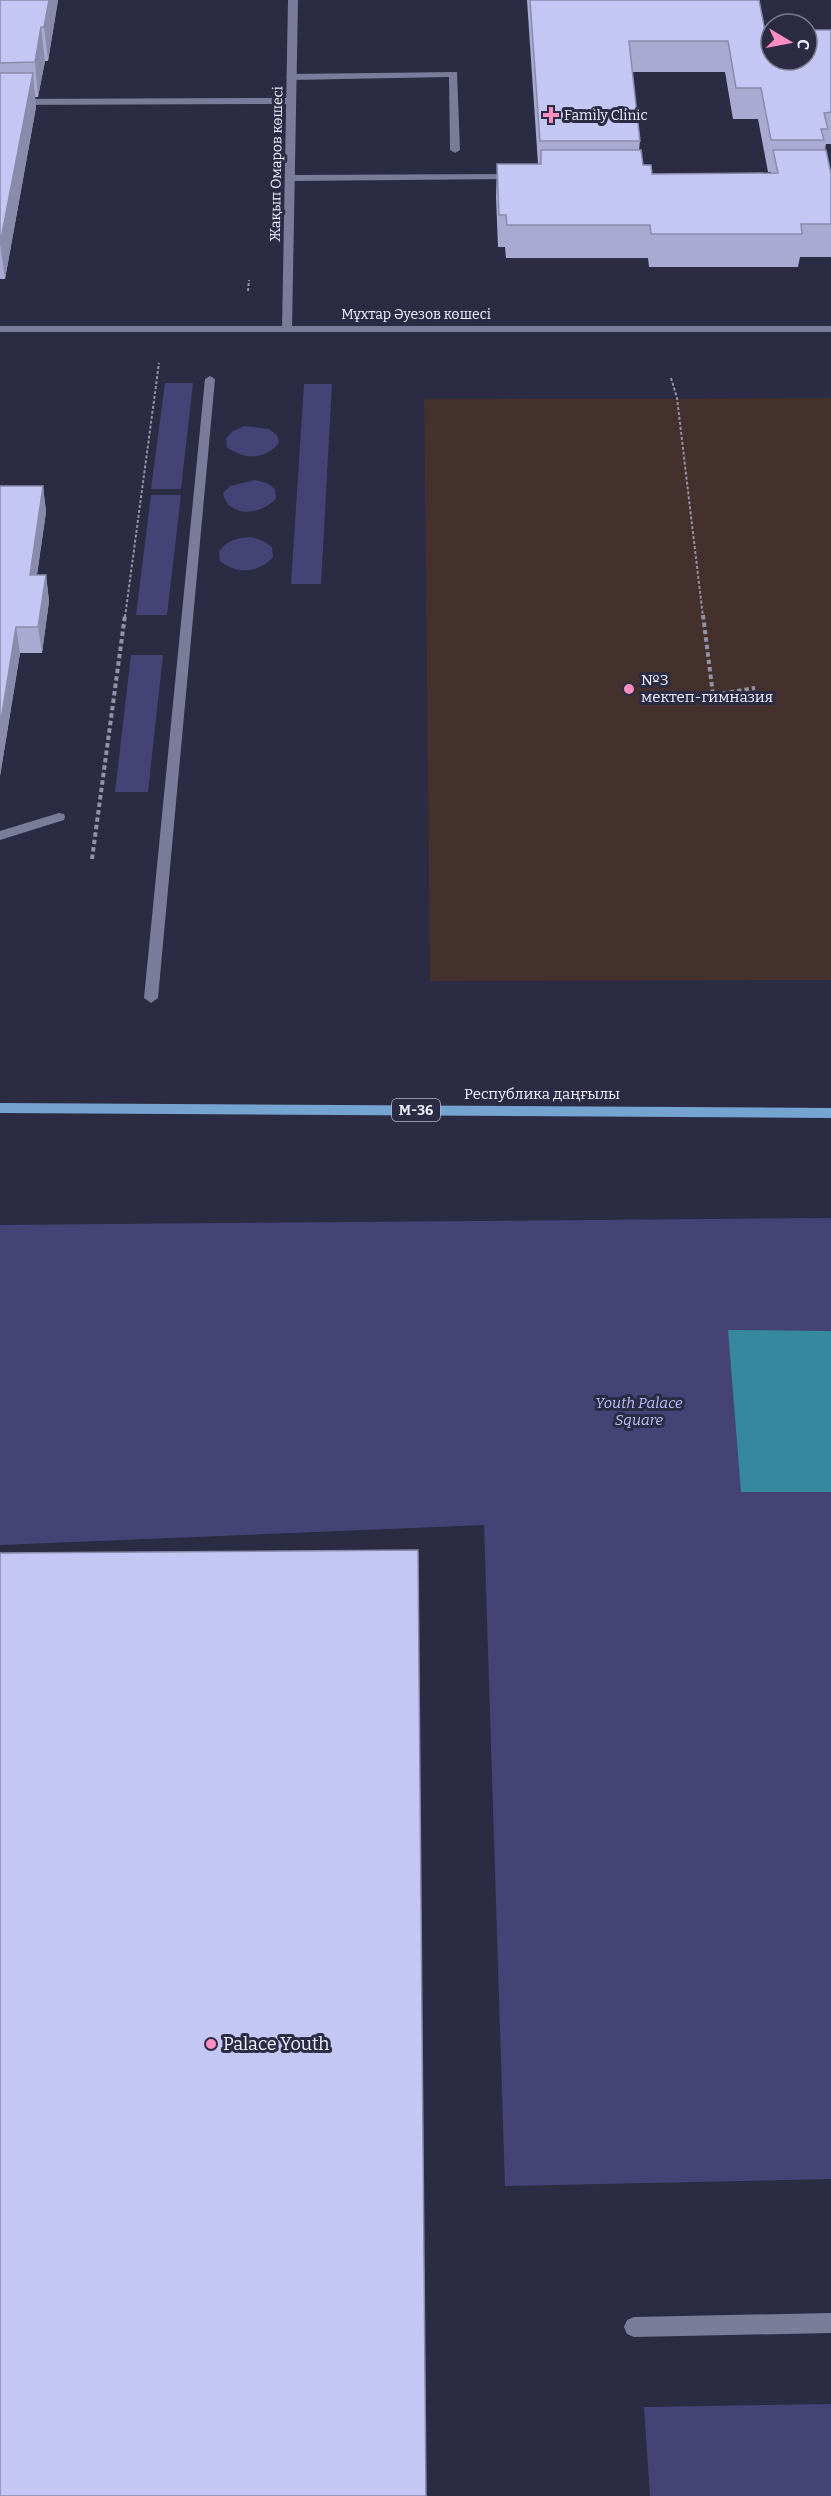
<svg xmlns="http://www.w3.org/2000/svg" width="831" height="2496" viewBox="0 0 831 2496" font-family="Bitter,serif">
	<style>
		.education { fill: #44302c }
		.green { fill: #454376 }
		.water { fill: #35889f }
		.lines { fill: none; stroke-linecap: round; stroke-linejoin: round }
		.path-far1 { stroke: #9293a6; stroke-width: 2; stroke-dasharray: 3 2; stroke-linecap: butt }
		.path { stroke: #9293a6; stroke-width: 4; stroke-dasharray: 4.5 3; stroke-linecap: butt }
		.service { fill: #7b7c9a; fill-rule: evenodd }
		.minor { fill: #7b7c9a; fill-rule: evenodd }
		.tertiary { fill: #7b7c9a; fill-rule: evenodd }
		.primary { fill: #75a4d1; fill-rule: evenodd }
		.wall { fill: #a9aad2; fill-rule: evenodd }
		.shaded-wall { fill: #898bab }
		.building { fill: #c4c6f4; stroke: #898bab; stroke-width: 1.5 }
		.poi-dot { fill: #fd8ec0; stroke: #2b2b44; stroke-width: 2 }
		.labels { text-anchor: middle; stroke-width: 6; stroke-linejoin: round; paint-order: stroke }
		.far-poi-label { font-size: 14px; fill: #eff0fe; stroke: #2b2b44; text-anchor: start }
		.far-street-label { font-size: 14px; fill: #eff0fe; stroke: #2b2b44 }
		.shield { fill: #2b2b44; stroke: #b4b5c6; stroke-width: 1.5 }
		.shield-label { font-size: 14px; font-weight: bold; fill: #eff0fe }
		.poi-label { font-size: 15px; fill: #eff0fe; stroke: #2b2b44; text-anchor: start }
		.street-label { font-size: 15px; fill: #eff0fe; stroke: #2b2b44 }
		.park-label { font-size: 15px; font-style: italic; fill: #bdbef9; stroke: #2b2b44 }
		.near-poi-label { font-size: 18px; fill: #eff0fe; stroke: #2b2b44; text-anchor: start }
	</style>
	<rect width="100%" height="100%" fill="#2b2b44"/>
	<path class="education" d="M 831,398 L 831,980 L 430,981 L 424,399 Z"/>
	<path class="green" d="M 165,383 L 193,383 L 181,489 L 151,489 Z
		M 304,384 L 332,384 L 321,584 L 291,584 Z
		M 245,426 L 269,429 L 277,435 L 279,443 C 265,460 244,460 227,447 L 226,438 L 233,431 Z
		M 255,480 L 267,483 L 275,489 L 276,498 C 263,515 228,519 223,493 L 230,486 Z
		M 151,495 L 181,495 L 167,615 L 136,615 Z
		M 252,537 L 263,541 L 272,547 L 273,557 C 259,573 237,575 220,561 L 219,551 C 228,540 237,538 252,537 Z
		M 131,655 L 163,655 L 148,792 L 115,792 Z
		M 831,1218 L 831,2179 L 505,2186 L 484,1525 L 0,1545 L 0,1225 Z
		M 831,2404 L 831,2496 L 650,2496 L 644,2407 Z"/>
	<path class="water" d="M 728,1330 L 831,1331 L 831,1492 L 741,1492 Z"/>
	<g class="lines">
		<path class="path-far1" d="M 248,291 L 249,280
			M 671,378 L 677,398 L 703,617
			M 125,617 L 159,363"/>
		<path class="path" d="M 703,615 L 713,695 L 755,688
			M 92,859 L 125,615"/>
		<path class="service" d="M 457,72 L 460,150 L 455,153 L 450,150 L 449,77 L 291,80 L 286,77 L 291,74 Z
			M 0,99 L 290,98 L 295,101 L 290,104 L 0,105 Z
			M 518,174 L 523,177 L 522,179 L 290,181 L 285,178 L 290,175 Z
			M 210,376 L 215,379 L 158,998 L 151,1003 L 144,998 L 205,379 Z
			M 59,813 L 64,814 L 65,817 L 64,820 L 0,840 L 0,831 Z
			M 831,2313 L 831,2333 L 634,2337 L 627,2334 L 624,2327 L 627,2320 L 634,2317 Z"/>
		<path class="minor" d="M 288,0 L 298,0 L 292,329 L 287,332 L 282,329 Z"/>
		<path class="tertiary" d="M 0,326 L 831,326 L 831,332 L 0,332 Z"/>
		<path class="primary" d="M 0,1103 L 831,1108 L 831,1118 L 0,1113 Z"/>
	</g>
	<path class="wall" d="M 0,0 L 58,0 L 48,61 L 45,61 L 38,97 L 35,97 L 36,107 L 5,279 L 0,279 Z
		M 527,0 L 759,0 L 765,31 L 831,30 L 831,144 L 826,144 L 825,150 L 831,174 L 831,257 L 800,257 L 798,267 L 649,267 L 648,258 L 506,258 L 505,247 L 498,247 L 496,197 L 497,164 L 538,164 ZM 632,72 L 725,72 L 733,119 L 758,119 L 768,172 L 771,172 L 771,173 L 652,174 L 643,165 L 639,150 L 640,141 Z
		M 0,486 L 43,486 L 46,512 L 37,575 L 46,575 L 49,601 L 42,653 L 20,653 L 0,776 Z"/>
	<path class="shaded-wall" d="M 49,0 L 58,0 L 48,61 L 44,27 Z
		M 41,27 L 45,61 L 38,97 L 35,62 Z
		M 33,73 L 36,107 L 5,279 L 0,244 Z
		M 43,486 L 46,512 L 33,601 L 30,575 Z
		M 46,575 L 49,601 L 42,653 L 38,627 Z
		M 16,627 L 20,653 L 0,776 L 0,726 Z"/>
	<path class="building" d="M 0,0 L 49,0 L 44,27 L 41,27 L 35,62 L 0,63 Z
		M 530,0 L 759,0 L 765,31 L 771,30 L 771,60 L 807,60 L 807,30 L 831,30 L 831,112 L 824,113 L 828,129 L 821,129 L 824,140 L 771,140 L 761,88 L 736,88 L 728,41 L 629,41 L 640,141 L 540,141 Z
		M 0,73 L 33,73 L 0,244 Z
		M 541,150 L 641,150 L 643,165 L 651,165 L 652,174 L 778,173 L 773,150 L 826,150 L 831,174 L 831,224 L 801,224 L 802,234 L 651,234 L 650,225 L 507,225 L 506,215 L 499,215 L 497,164 L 541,164 Z
		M 0,486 L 43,486 L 30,575 L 46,575 L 38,627 L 16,627 L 0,726 Z
		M 418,1550 L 426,2496 L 0,2496 L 0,1553 Z"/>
	<g class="poi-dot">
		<path d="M548 106h6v6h6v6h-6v6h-6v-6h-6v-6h6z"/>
		<circle cx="629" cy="689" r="6"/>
		<circle cx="211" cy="2044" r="6"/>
	</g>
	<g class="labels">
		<g class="far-poi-label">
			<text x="564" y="120">Family Clinic</text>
		</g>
		<g class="far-street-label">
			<text transform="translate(276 164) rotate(-89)" y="5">Жақып Омаров көшесі</text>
			<text x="416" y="319">Мұхтар Әуезов көшесі</text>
		</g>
		<rect class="shield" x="392" y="1099" width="48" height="22" rx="4.5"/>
		<g class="shield-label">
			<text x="416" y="1115">M-36</text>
		</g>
		<g class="poi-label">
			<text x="641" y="685">№3<tspan x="641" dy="17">мектеп-гимназия</tspan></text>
		</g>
		<g class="street-label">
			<text x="542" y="1099">Республика даңғылы</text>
		</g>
		<g class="park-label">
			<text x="639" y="1408">Youth Palace<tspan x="639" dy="17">Square</tspan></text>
		</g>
		<g class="near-poi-label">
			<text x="223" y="2050">Palace Youth</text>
		</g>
	</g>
	<g transform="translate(789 42) rotate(100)"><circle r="28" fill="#2b2b44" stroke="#797a8e" stroke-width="1.5"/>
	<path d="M0-4.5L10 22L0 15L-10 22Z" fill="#fd8ec0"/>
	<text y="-9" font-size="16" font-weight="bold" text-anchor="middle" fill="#eff0fe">С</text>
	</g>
</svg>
